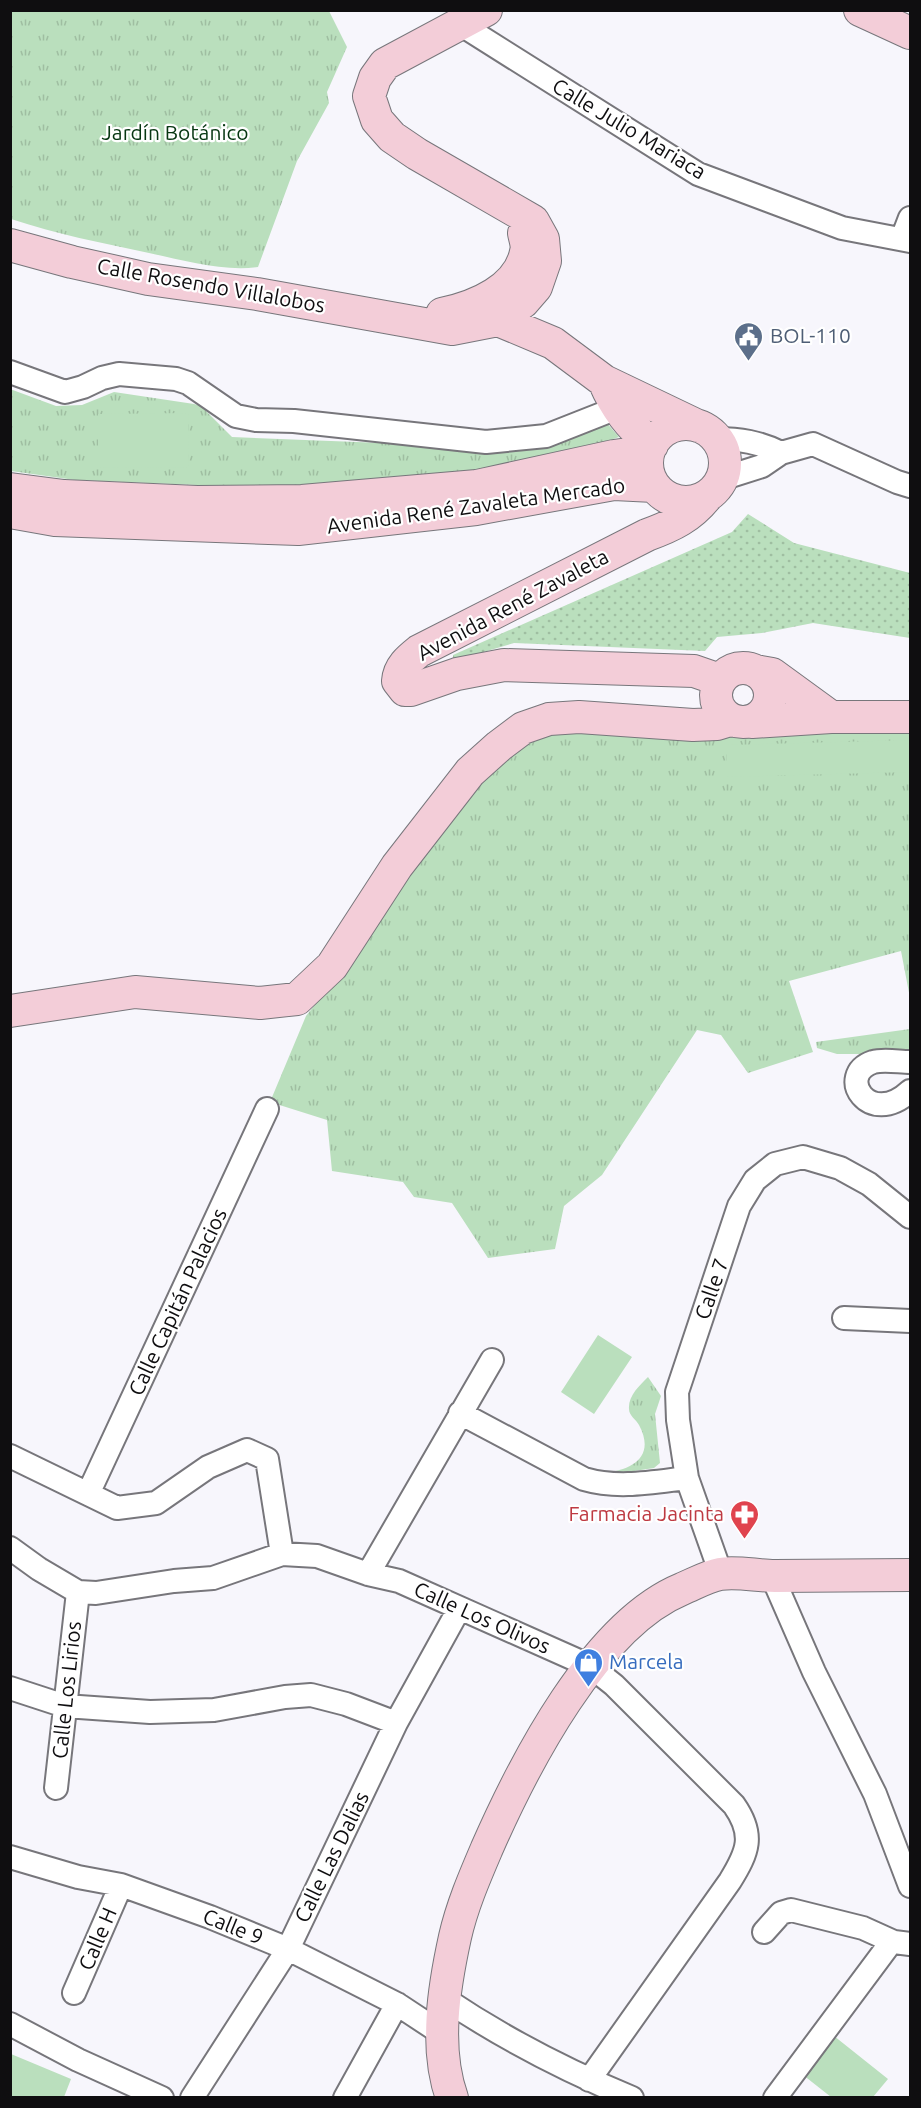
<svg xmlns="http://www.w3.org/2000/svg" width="921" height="2108" viewBox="0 0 921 2108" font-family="Ubuntu,sans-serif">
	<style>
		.grass { fill: url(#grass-dots) }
		.park { fill: url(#park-tufts) }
		.garden { fill: #badfbd }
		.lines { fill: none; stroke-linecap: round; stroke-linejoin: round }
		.street-casing { stroke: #77767b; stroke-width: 26 }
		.secondary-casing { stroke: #77767b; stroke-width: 34 }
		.street { stroke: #fff; stroke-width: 22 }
		.secondary { stroke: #f3cdd8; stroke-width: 32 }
		.labels { text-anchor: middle; stroke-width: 4.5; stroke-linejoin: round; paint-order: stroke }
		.street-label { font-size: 21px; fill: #0f0e10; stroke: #fff }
		.park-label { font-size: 21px; fill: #063611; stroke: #fff }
		.service-label { font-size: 21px; fill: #4e5e75; stroke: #fff; text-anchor: start }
		.health-label { font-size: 21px; fill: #be3a42; stroke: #fff; text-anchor: end }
		.shop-label { font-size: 21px; fill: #366cbe; stroke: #fff; text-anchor: start }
	</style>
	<defs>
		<pattern id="grass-dots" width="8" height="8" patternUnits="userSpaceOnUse" patternTransform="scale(1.5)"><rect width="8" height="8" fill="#badfbd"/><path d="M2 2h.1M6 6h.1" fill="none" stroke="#9fbea1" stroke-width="1.8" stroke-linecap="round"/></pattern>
		<pattern id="park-tufts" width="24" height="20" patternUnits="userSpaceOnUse" patternTransform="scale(1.5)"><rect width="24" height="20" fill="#badfbd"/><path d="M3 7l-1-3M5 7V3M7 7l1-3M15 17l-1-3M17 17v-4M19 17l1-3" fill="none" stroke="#9fbea1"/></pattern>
	</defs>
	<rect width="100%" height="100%" fill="#f7f6fc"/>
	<path class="grass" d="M 748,514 L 794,543 L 910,573 L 910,638 L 813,623 L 762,633 L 717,637 L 705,651 L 514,643 L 453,661 L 453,655 L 732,532 Z"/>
	<path class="park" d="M 11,10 L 329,11 L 347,47 L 327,92 L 329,103 L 297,161 L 258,267 C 224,272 182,260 149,253 C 102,243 56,234 11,219 Z
		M 10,389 L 56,406 L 82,405 L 114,392 L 194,404 L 201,406 L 232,437 L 408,444 L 484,451 L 524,450 L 559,441 L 606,422 L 619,437 L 564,456 L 500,468 L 343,487 L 197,485 L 75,480 L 11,471 Z
		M 910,721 L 910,998 L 901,951 L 789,981 L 813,1052 L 748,1073 L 721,1035 L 697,1030 L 602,1175 L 564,1206 L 555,1249 L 488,1258 L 452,1203 L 414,1197 L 403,1182 L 332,1171 L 327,1120 L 270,1102 L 306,1016 L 356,953 L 411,872 L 467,797 L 523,743 L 549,730 Z
		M 910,1029 L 910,1054 L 837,1054 L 817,1048 L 816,1042 Z
		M 648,1377 L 661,1396 L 655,1414 L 660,1463 L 654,1468 L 601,1476 L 604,1473 C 632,1470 656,1457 639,1425 C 636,1419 629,1416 629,1409 C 628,1396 639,1386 648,1377 Z"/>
	<path class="garden" d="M 188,413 L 189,467 L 98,468 L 98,414 Z
		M 910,740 L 910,772 L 727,777 L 727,745 Z
		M 598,1335 L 632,1357 L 594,1414 L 561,1392 Z
		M 829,2032 L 888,2079 L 873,2097 L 831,2097 L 798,2071 Z
		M 11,2054 L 71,2079 L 64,2097 L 11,2097 Z"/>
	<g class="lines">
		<defs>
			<path id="street" d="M 460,24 L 698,174 L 842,228 L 910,241
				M 902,239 L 910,218
				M 10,372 L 65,392 L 83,387 L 102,378 L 119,374 L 176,379 L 188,383 L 236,416 L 256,420 L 294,421 L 486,442 L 546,436 L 617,408
				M 716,439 C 740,439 759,442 781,453
				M 721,479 L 762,466 L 781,453 L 813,444 L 897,482 L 910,486
				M 910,1062 C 899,1062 884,1059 873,1062 C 835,1075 869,1129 910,1091
				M 844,1318 L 910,1321
				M 460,1413 L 584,1479 C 618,1489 653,1482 687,1478
				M 10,1456 L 117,1508 L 156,1503 L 208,1467 L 247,1450 L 267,1459 L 282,1554
				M 88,1494 L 267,1109
				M 10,1548 L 39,1569 L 78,1592 L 96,1593 L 174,1581 L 213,1578 L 282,1554 L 317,1556 L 368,1574 L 399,1581 L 590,1666 L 614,1685 L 734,1805 C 755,1835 748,1852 730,1881 L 589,2080
				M 368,1574 L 492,1360
				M 721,1574 L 687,1478 L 678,1420 L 677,1392 L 739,1206 L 755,1180 L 775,1164 L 803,1157 L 840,1168 L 869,1184 L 910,1217
				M 772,1576 L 814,1672 L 875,1794 L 910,1886
				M 10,1688 L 65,1706 L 150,1712 L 214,1710 L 285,1697 L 311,1695 L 346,1704 L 396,1723
				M 56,1788 L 78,1592
				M 10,1857 L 78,1877 L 121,1885 L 210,1917 L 288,1949 L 397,2004 L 441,2033
				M 764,1932 L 781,1913 L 791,1910 L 863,1928 L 894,1942
				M 74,1993 L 121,1885
				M 445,1999 C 503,2038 567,2071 632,2098
				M 10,2024 L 78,2060 L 162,2098
				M 192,2098 L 288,1949 L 396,1723 L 459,1609
				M 345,2098 L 397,2004
				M 775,2098 L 889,1945 L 894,1942 L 910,1944"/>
			<path id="secondary" d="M 860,10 L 910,33
				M 10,245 L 72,262 L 148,279 L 257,294 L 452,329 L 498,320 L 523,302 L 536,287 L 545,261 L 543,239 L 533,221 L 417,154 L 392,137 L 377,120 L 369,96 L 375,78 L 385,64 L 486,10
				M 442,314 C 476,307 519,289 526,252 C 528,246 525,239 524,233
				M 498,320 L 553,343 L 604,381 L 698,426
				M 604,381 C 616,409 629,425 652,445
				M647 463a39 39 0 1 1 78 0a39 39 0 1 1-78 0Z
				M 10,489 L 64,496 L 197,502 L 302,501 L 477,486 L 614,456 L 649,451
				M 708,495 C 691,517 672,526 647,535 L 419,651 C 409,659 399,667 398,681 L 405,690 L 411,690 L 457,674 L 504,665 L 694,671 L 720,680
				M 10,512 L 55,520 L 298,529 L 476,509 L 614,484 L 654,486
				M716 695a27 27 0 1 1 54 0a27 27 0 1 1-54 0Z
				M 755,671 L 772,674 L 831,717
				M 752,722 L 831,717 L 910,717
				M 10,1011 L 135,992 L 260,1003 L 297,999 L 332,966 L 397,866 L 470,772 L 499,746 L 523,728 L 549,719 L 579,717 L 693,725 L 717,724 L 730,720
				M 452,2098 C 434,2048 444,1987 455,1937 C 462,1906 475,1876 487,1848 C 524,1764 595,1625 682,1589 C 694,1584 708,1576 720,1574 C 737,1571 757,1576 775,1576 C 820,1576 865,1575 910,1575"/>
		</defs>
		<use href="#street" class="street-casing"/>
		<use href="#secondary" class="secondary-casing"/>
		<use href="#street" class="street"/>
		<use href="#secondary" class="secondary"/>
	</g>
	<defs>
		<symbol id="civic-pin" viewBox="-11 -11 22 30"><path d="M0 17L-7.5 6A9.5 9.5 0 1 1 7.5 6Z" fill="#5c6f8a" stroke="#fff"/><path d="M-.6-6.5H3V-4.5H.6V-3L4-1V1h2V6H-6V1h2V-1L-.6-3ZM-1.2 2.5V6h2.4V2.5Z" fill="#fff"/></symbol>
		<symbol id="pharmacy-pin" viewBox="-11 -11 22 30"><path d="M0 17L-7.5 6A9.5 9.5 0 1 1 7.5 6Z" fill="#e0444e" stroke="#fff"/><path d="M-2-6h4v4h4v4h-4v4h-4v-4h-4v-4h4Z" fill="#fff"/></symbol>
		<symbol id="shop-pin" viewBox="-11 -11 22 30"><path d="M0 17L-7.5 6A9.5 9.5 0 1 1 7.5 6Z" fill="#3f7fe0" stroke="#fff"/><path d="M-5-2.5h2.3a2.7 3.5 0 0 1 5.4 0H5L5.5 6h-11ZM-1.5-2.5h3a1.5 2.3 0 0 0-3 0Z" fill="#fff"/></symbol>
	</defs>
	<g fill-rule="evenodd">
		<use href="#civic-pin" x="732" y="320" width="33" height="45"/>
		<use href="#pharmacy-pin" x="728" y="1498" width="33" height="45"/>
		<use href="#shop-pin" x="572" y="1646" width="33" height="45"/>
	</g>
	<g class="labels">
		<g class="street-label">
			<text transform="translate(629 129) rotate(31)" y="7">Calle Julio Mariaca</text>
			<text transform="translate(211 286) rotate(10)" y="7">Calle Rosendo Villalobos</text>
			<text transform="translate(476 506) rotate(-8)" y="7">Avenida René Zavaleta Mercado</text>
			<text transform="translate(513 605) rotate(-28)" y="7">Avenida René Zavaleta</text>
			<text transform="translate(712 1289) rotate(-71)" y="7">Calle 7</text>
			<text transform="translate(178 1302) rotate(-65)" y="7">Calle Capitán Palacios</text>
			<text transform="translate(482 1618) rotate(24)" y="7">Calle Los Olivos</text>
			<text transform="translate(67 1690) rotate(-84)" y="7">Calle Los Lirios</text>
			<text transform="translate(332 1857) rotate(-64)" y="7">Calle Las Dalias</text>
			<text transform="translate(233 1927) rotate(22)" y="7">Calle 9</text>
			<text transform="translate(98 1939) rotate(-67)" y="7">Calle H</text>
		</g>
		<g class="park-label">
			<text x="175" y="140">Jardín Botánico</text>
		</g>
		<g class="service-label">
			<text x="770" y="343">BOL-110</text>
		</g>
		<g class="health-label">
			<text x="724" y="1521">Farmacia Jacinta</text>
		</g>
		<g class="shop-label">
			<text x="609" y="1669">Marcela</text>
		</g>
	</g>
	<rect width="921" height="2108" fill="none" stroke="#0f0e10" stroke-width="24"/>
</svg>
